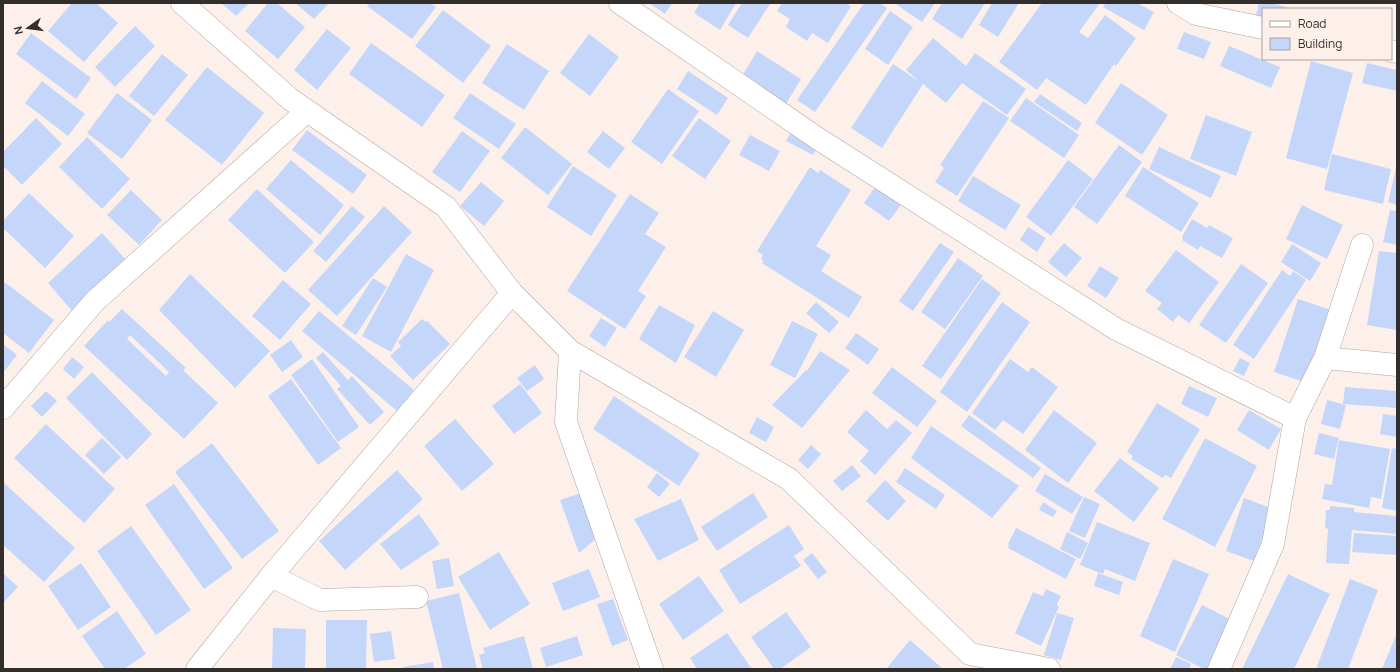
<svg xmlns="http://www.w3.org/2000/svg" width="1400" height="672" viewBox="0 0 1400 672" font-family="Manrope,sans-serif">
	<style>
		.building { fill: #c4d7fa; fill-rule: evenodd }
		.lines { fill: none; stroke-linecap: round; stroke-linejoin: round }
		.street-casing { stroke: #b1a5a0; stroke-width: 23 }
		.street { stroke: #fff; stroke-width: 22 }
	</style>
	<rect width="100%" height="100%" fill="#fdf0ea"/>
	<path class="building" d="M 72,3 L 96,3 L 118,23 L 84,62 L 48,31 Z
		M 221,3 L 249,3 L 236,16 Z
		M 268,3 L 277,3 L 305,27 L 278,59 L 245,31 Z
		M 295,3 L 329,3 L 314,19 Z
		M 369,3 L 430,3 L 436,7 L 412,39 L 367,6 Z
		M 649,3 L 672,3 L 665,14 Z
		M 700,3 L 736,3 L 720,30 L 694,13 Z
		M 742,3 L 770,4 L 748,38 L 728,25 Z
		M 782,3 L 846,3 L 851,6 L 828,43 L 812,33 L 807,41 L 786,27 L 790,19 L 777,11 Z
		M 864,3 L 880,3 L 887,8 L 815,112 L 797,100 Z
		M 894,3 L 935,3 L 922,22 Z
		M 942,3 L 985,3 L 962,39 L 932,19 Z
		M 992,3 L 1019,3 L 998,37 L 979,25 Z
		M 1042,3 L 1100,3 L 1079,32 L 1088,38 L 1105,15 L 1136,38 L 1116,66 L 1114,64 L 1086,105 L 1046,78 L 1037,90 L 999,62 Z
		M 1106,3 L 1137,3 L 1154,12 L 1144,30 L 1103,7 Z
		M 1259,3 L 1271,3 L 1293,9 L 1263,9 L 1263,21 L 1255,19 Z
		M 443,10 L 491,46 L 463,83 L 415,46 Z
		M 890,11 L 913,27 L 888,65 L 865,49 Z
		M 135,26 L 155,46 L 115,87 L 95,67 Z
		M 327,29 L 351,48 L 317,90 L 294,70 Z
		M 1184,32 L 1211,42 L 1204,59 L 1177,49 Z
		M 31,33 L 91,78 L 76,99 L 16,54 Z
		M 589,34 L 619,57 L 590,96 L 560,73 Z
		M 933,38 L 966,66 L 975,53 L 1026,89 L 1007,115 L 962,83 L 946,103 L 923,84 L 882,148 L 851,128 L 893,64 L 920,82 L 906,70 Z
		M 371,43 L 445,95 L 422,127 L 349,74 Z
		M 507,44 L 549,71 L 524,110 L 482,83 Z
		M 1229,46 L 1280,67 L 1271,88 L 1220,66 Z
		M 757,51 L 801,79 L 786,104 L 742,76 Z
		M 162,54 L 188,75 L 154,116 L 129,96 Z
		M 1311,61 L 1353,73 L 1327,169 L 1286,158 Z
		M 1367,63 L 1397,70 L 1397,91 L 1362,83 Z
		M 207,67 L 264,113 L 222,165 L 165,120 Z
		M 688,71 L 728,98 L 717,115 L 677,89 Z
		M 42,81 L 85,114 L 68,136 L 25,103 Z
		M 1121,83 L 1168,115 L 1142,155 L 1095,123 Z
		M 668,89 L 699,111 L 662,164 L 631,142 Z
		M 117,93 L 152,120 L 122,159 L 87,133 Z
		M 470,93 L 516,124 L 499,149 L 453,118 Z
		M 1040,94 L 1082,123 L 1077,131 L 1034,102 Z
		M 1026,98 L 1079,135 L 1064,158 L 1010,121 Z
		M 983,101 L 1009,118 L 957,196 L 935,182 L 944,168 L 940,165 Z
		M 1206,115 L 1252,132 L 1236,176 L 1190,159 Z
		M 36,118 L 62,144 L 22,185 L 3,166 L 3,152 Z
		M 699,118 L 731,141 L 705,179 L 672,156 Z
		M 794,126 L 821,141 L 813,155 L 786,141 Z
		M 525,127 L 572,164 L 548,195 L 501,158 Z
		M 307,130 L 367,175 L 353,194 L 292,150 Z
		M 462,131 L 490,151 L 460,192 L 432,172 Z
		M 603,131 L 625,148 L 609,169 L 587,152 Z
		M 750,135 L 780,151 L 769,171 L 739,155 Z
		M 87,137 L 130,179 L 102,209 L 59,167 Z
		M 1119,145 L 1142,162 L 1097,224 L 1074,207 Z
		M 1159,147 L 1221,176 L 1211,198 L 1149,169 Z
		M 1332,154 L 1391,169 L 1383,204 L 1324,190 Z
		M 291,160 L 344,205 L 320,235 L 266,189 Z
		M 1068,160 L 1093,179 L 1051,236 L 1026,217 Z
		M 573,166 L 617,195 L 591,236 L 547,207 Z
		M 810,167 L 818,173 L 820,170 L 851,190 L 816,246 L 831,255 L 821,271 L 862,297 L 849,318 L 762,263 L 764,261 L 761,259 L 763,255 L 757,251 Z
		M 1143,167 L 1199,203 L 1181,232 L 1125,196 Z
		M 1396,168 L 1397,168 L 1397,205 L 1388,202 Z
		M 973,176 L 1021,205 L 1005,230 L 958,201 Z
		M 481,182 L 504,201 L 484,226 L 460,206 Z
		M 875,187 L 901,205 L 889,221 L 864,203 Z
		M 257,189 L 314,242 L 285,273 L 228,220 Z
		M 131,190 L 162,220 L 139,245 L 107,215 Z
		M 29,193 L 74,236 L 45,268 L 3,228 L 3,221 Z
		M 630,194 L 659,213 L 645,234 L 666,247 L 638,291 L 646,296 L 625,329 L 567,291 Z
		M 1302,205 L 1343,225 L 1327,259 L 1286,239 Z
		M 352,206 L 365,217 L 326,262 L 313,251 Z
		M 384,206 L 412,232 L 337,316 L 308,290 Z
		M 1390,210 L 1397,211 L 1397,245 L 1383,242 Z
		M 1192,219 L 1207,228 L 1209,225 L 1233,238 L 1222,258 L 1200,246 L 1198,250 L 1182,240 L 1183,238 L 1182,237 Z
		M 1028,227 L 1046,238 L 1037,252 L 1020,240 Z
		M 102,233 L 127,261 L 73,312 L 48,283 Z
		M 940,243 L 954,252 L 913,311 L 899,301 Z
		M 1064,243 L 1082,258 L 1066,277 L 1048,262 Z
		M 1292,244 L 1321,263 L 1310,281 L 1281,262 Z
		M 1176,250 L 1219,282 L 1189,323 L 1178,315 L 1173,322 L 1157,309 L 1162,303 L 1145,291 Z
		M 1379,251 L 1397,253 L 1397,330 L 1367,325 Z
		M 406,254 L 434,270 L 391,352 L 362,336 Z
		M 958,258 L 983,276 L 945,329 L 921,312 Z
		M 1241,264 L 1268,283 L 1226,343 L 1199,325 Z
		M 1100,266 L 1119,278 L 1106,298 L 1087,286 Z
		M 1282,270 L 1290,276 L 1293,271 L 1306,280 L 1254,359 L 1233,345 Z
		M 190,274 L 270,351 L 235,388 L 159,310 Z
		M 373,278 L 387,287 L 356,335 L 342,326 Z
		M 982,279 L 1001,293 L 941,379 L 922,366 Z
		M 283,280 L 311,304 L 280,340 L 252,316 Z
		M 3,281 L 54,320 L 29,353 L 3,333 Z
		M 1298,299 L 1331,310 L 1307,383 L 1274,372 Z
		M 816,302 L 839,322 L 829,333 L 806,313 Z
		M 1002,302 L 1030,322 L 967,412 L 940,392 Z
		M 659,305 L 695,325 L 676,363 L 639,339 Z
		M 122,309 L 186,368 L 183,370 L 218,403 L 184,439 L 84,346 L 108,320 L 109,322 ZM 130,335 L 169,372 L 166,376 L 127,339 Z
		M 319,311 L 414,390 L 397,411 L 302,331 Z
		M 713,311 L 744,330 L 716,377 L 684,357 Z
		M 601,318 L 617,328 L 605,347 L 589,336 Z
		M 422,319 L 426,322 L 427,321 L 450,344 L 413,380 L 390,356 L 401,346 L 398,342 Z
		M 792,321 L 818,334 L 795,378 L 770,365 Z
		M 856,333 L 879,349 L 868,365 L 845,348 Z
		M 291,340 L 303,357 L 282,372 L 270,355 Z
		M 3,344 L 17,355 L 3,373 Z
		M 820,351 L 850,370 L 802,428 L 772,405 L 806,370 L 807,371 Z
		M 323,352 L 348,380 L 352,376 L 384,412 L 370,425 L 337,389 L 341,386 L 316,358 Z
		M 72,357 L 84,367 L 74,379 L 63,369 Z
		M 1240,358 L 1250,363 L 1244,376 L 1233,371 Z
		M 312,359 L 359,427 L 338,442 L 291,375 Z
		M 1010,359 L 1028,372 L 1032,367 L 1058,387 L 1023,434 L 1003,420 L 995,430 L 972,413 Z
		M 535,365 L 544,379 L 527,391 L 517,378 Z
		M 892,367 L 937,401 L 917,427 L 872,393 Z
		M 92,372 L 152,434 L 127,460 L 66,398 Z
		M 291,379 L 341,448 L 318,465 L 268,396 Z
		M 520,384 L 542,413 L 514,434 L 492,406 Z
		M 1189,386 L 1217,398 L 1208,417 L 1181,404 Z
		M 1345,387 L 1397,391 L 1397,408 L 1343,404 Z
		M 46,391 L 57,401 L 42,417 L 31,406 Z
		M 614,396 L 700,454 L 679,486 L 593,429 Z
		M 1327,400 L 1346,405 L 1340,429 L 1321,424 Z
		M 1157,403 L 1200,429 L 1171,478 L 1165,475 L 1163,478 L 1131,459 L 1133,456 L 1127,452 Z
		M 866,410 L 887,429 L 896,420 L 912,433 L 875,475 L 860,461 L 869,451 L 847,432 Z
		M 1054,410 L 1097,443 L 1068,483 L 1025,450 Z
		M 1249,410 L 1281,429 L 1269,450 L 1237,430 Z
		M 1383,414 L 1397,416 L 1397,437 L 1380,434 Z
		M 969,415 L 1041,468 L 1033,478 L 961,426 Z
		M 757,417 L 774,427 L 766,442 L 749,433 Z
		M 455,419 L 494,464 L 462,491 L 424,446 Z
		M 46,424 L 115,489 L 84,523 L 14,458 Z
		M 931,426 L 1019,486 L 992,518 L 911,458 Z
		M 1319,433 L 1339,438 L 1334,459 L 1314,454 Z
		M 102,438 L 121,457 L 104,474 L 85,455 Z
		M 1205,438 L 1257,466 L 1215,547 L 1162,519 Z
		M 1339,440 L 1390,449 L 1381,499 L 1371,497 L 1369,508 L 1322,499 L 1325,484 L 1332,485 Z
		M 212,443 L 279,531 L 242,559 L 175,472 Z
		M 811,445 L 821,454 L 808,469 L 798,460 Z
		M 1392,448 L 1397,449 L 1397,511 L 1382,508 Z
		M 1120,458 L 1159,488 L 1134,522 L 1094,491 Z
		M 852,465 L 861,476 L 842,491 L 833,481 Z
		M 905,468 L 945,495 L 936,509 L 896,482 Z
		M 397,470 L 423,499 L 345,570 L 319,541 Z
		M 657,473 L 670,484 L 659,497 L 647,487 Z
		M 1045,474 L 1083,497 L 1072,514 L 1035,491 Z
		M 885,480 L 906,501 L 888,521 L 866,501 Z
		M 3,482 L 75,548 L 44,582 L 3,545 Z
		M 174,484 L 233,568 L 204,589 L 145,505 Z
		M 581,493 L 597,538 L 579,553 L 560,500 Z
		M 753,493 L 768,517 L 717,551 L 701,527 Z
		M 1084,497 L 1100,504 L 1085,538 L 1069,531 Z
		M 1244,498 L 1273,509 L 1254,561 L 1226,551 Z
		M 681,499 L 699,540 L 658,561 L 634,519 Z
		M 1043,502 L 1057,511 L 1053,517 L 1039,510 Z
		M 1330,506 L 1354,508 L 1354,512 L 1397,516 L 1397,534 L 1352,530 L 1349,564 L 1326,563 L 1328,529 L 1325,528 L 1326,510 L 1330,510 Z
		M 419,514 L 440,544 L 401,570 L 380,544 Z
		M 1097,522 L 1150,543 L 1135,581 L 1105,569 L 1103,574 L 1080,565 Z
		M 789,525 L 804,549 L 794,556 L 801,566 L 740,604 L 719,570 Z
		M 131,526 L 191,610 L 156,635 L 97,551 Z
		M 1016,528 L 1076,559 L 1066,579 L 1008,548 L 1009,545 L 1008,544 Z
		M 1067,532 L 1088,543 L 1080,559 L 1060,549 Z
		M 1354,533 L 1397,536 L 1397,555 L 1352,552 Z
		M 499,552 L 530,604 L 490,630 L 458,577 Z
		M 812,553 L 827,572 L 818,579 L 803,560 Z
		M 449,558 L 454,586 L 437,589 L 432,561 Z
		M 1173,559 L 1209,574 L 1175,652 L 1140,636 Z
		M 81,563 L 111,607 L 78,630 L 48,586 Z
		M 589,569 L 600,597 L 563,611 L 552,583 Z
		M 3,573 L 18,587 L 3,603 Z
		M 1098,573 L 1123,582 L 1119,595 L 1094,586 Z
		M 1288,574 L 1330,594 L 1294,669 L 1242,669 Z
		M 699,576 L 724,611 L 683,640 L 659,604 Z
		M 1350,579 L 1378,590 L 1348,669 L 1316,669 Z
		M 1046,589 L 1061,596 L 1057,603 L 1057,605 L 1059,607 L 1041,646 L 1015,633 L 1033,592 L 1043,596 Z
		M 459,593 L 477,669 L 443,669 L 426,601 Z
		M 613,599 L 628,640 L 612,646 L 597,604 Z
		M 1202,605 L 1232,620 L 1207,669 L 1204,669 L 1176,655 Z
		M 117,611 L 146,654 L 124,669 L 105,669 L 82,636 Z
		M 786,612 L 811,647 L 780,669 L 774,669 L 751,637 Z
		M 1057,613 L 1074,618 L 1061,660 L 1044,655 Z
		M 326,620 L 367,620 L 366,668 L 326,668 Z
		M 273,628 L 306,629 L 305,669 L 272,669 Z
		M 391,631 L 395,659 L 374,662 L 370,634 Z
		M 727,633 L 752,669 L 697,669 L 690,658 Z
		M 1397,633 L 1397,669 L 1382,669 Z
		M 524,636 L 533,669 L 483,669 L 479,655 L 485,653 L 483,648 Z
		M 577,636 L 583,655 L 546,667 L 540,648 Z
		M 910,640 L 943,669 L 886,669 Z
		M 1176,657 L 1191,664 L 1189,669 L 1170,669 Z
		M 433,662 L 434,669 L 403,669 L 403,667 Z"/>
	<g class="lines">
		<defs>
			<path id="street" d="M 182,3 L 290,99 L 446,207 L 512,293 L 570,351 L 789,479 L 970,654 L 1049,669
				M 620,3 L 817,138 L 1116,329 L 1295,418
				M 1178,3 L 1196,14 L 1263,28
				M 1391,51 L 1397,52
				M 570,351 L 566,422 L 652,669
				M 1325,358 L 1397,365
				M 3,408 L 95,301 L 307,111
				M 271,576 L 320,600 L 417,597
				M 197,669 L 271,576 L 512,293
				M 1219,669 L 1273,544 L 1295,418 L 1325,358 L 1362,245"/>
		</defs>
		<use href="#street" class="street-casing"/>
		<use href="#street" class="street"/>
	</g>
	<rect width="1400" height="672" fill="none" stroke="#322e2c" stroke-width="8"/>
	<rect x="1262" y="8" width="130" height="52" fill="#fdf0ea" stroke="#aca29e"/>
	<rect x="1270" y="21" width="20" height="6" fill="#ffffff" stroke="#aca29e"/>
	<text x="1298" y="28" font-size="12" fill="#322e2c">Road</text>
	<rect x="1270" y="38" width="20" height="12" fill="#c4d7fa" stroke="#aca29e"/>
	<text x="1298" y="48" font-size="12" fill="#322e2c">Building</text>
	<g transform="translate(28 28) rotate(256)" stroke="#fdf0ea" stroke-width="3" paint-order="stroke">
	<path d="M0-3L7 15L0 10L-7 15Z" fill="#322e2c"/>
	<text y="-6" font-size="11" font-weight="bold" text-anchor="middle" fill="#322e2c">N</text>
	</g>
</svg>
